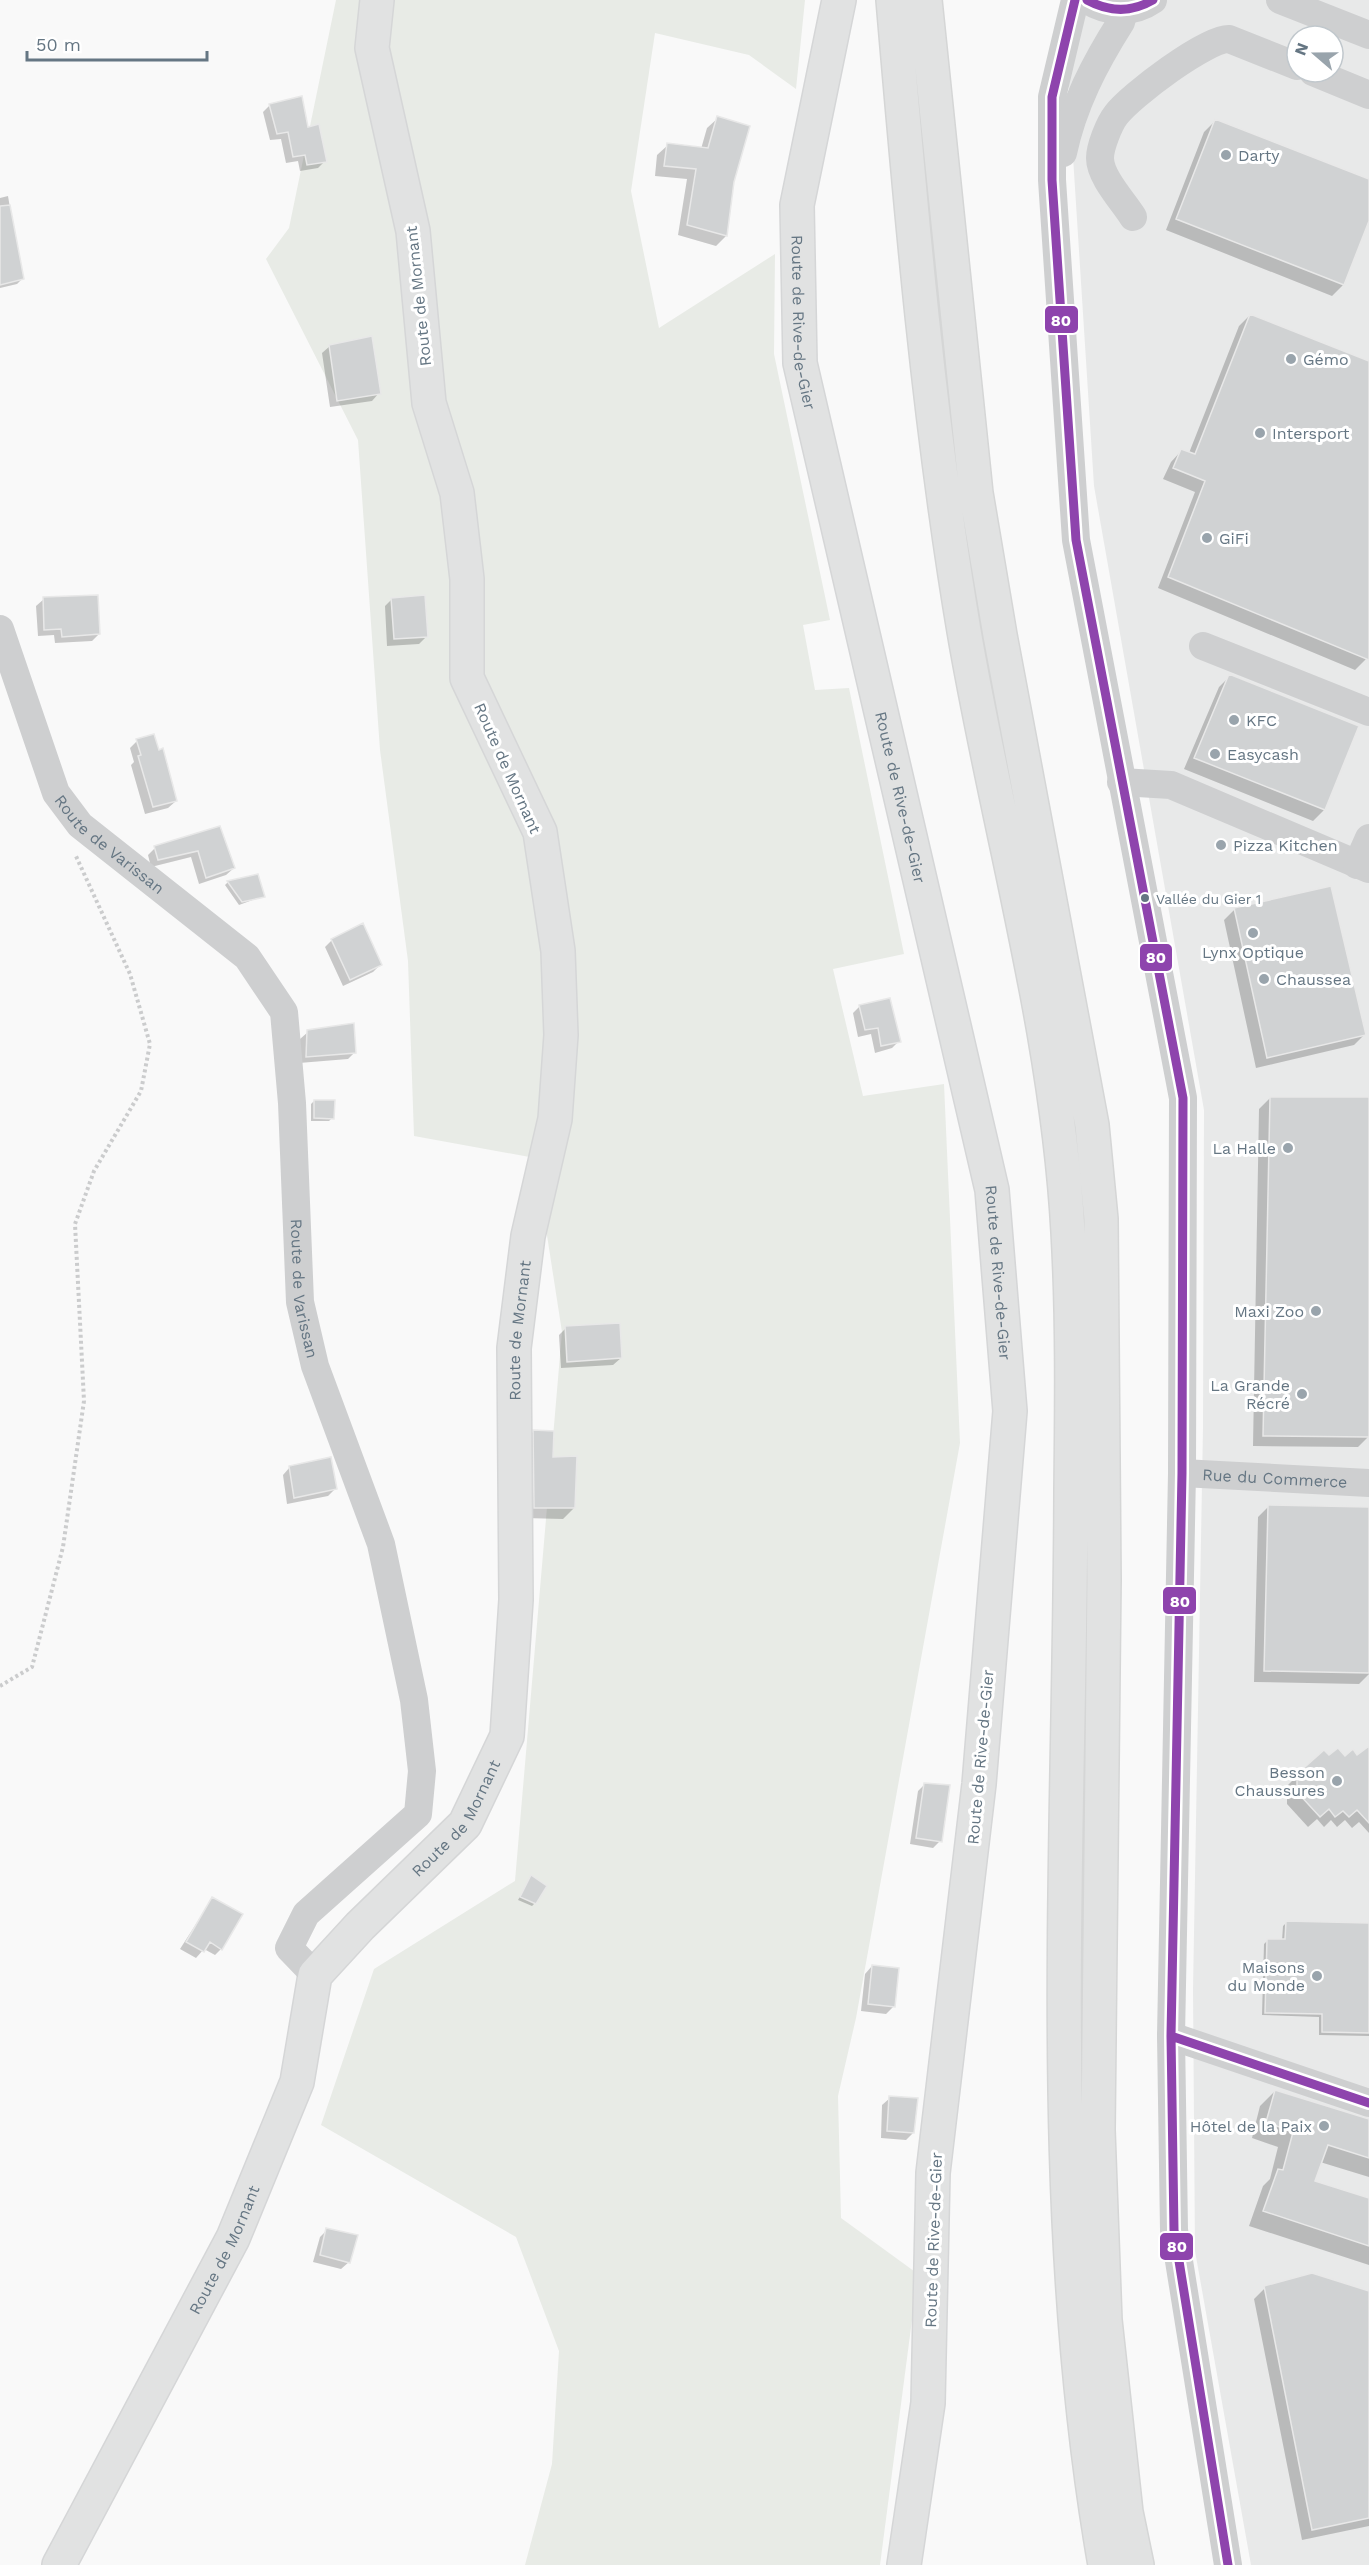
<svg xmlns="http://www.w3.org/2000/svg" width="1369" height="2565" viewBox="0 0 1369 2565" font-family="'Work Sans',sans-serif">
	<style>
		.built { fill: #e8e9e9; fill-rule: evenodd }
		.green { fill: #e8ebe6 }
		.shadow { fill: #0003 }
		.building { fill: #d0d2d3; stroke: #e8e8e8; stroke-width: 1.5 }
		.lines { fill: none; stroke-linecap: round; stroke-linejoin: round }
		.major-casing { stroke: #d5d6d7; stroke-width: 36 }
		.highway-casing { stroke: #d5d6d6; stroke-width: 36 }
		.path { stroke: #cbcccd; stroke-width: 4; stroke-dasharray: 3 3; stroke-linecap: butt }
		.minor { stroke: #cecfd0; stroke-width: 28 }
		.major { stroke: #e1e2e2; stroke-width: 33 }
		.highway { stroke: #e1e2e2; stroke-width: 33 }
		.bus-1-casing { stroke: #fff; stroke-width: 14 }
		.bus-1 { stroke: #8e44ad; stroke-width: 9 }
		.poi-dot { fill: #99a4ac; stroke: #fff; stroke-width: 2 }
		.bus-dot { fill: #657683; stroke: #fff; stroke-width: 2 }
		.labels { text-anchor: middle; stroke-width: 6; stroke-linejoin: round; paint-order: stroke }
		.bus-label { font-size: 14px; fill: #657683; stroke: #fff; text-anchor: start }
		.poi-label { font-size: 16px; fill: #657683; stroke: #fff; text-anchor: start }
		.street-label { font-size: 16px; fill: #657683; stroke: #fff }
		.line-badge { stroke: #fff; stroke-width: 2 }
		.badge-label { font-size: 16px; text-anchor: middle; font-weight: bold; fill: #fff }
	</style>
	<rect width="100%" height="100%" fill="#f9f9f9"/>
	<path class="built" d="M 1063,0 L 1369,0 L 1369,2565 L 1251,2565 L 1195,2251 L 1193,1990 L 1203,1427 L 1204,1110 L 1094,486 ZM 1297,36 L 1333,36 L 1333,72 L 1297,72 Z"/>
	<path class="green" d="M 336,0 L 805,0 L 796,89 L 749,55 L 655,33 L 631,191 L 659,328 L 775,254 L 774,354 L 830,620 L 803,625 L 815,690 L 849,688 L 904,954 L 833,969 L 863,1096 L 944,1084 L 960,1443 L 856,2018 L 838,2096 L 841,2218 L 918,2274 L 880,2565 L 525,2565 L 552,2464 L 559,2351 L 516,2237 L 321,2125 L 374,1969 L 515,1881 L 562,1332 L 535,1158 L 414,1136 L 408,961 L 380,750 L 358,440 L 266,259 L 289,228 Z"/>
	<path class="shadow" d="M 270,105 L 307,128 L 325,161 L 318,168 L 300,171 L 298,161 L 286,163 L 281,139 L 270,140 L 263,112 Z
		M 718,118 L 733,181 L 726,236 L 716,246 L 678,235 L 687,179 L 655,176 L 657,155 L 668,145 L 701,149 L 707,128 Z
		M 1215,121 L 1369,180 L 1369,217 L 1343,285 L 1332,296 L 1166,230 L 1204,132 Z
		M 8,196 L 22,279 L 17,284 L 0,288 L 0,198 Z
		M 1250,315 L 1369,362 L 1369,650 L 1366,659 L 1355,670 L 1158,588 L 1195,492 L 1163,479 L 1171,462 L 1182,450 L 1189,453 L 1239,326 Z
		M 330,346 L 379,393 L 372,401 L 330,407 L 322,353 Z
		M 44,599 L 99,634 L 92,641 L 55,643 L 54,635 L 38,636 L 36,606 Z
		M 392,599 L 426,637 L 419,644 L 387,646 L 385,606 Z
		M 1230,676 L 1357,726 L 1324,810 L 1313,821 L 1184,769 L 1219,687 Z
		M 137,741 L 176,801 L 168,808 L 145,814 L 131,765 L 134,762 L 130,748 Z
		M 219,828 L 234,868 L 226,875 L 199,884 L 191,857 L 151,867 L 148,855 L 155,848 Z
		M 228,882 L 263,896 L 239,905 L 225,885 Z
		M 1235,909 L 1365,1034 L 1354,1045 L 1256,1068 L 1224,920 Z
		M 332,940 L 380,965 L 373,972 L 343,986 L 325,947 Z
		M 860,1006 L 899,1041 L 892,1048 L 875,1053 L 871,1034 L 858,1037 L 853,1013 Z
		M 308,1032 L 355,1052 L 348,1059 L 299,1063 L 300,1039 Z
		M 1270,1098 L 1369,1099 L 1369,1436 L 1358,1447 L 1253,1446 L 1259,1109 Z
		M 314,1101 L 332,1118 L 329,1121 L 311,1121 L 311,1104 Z
		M 566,1328 L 621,1358 L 613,1365 L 561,1368 L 559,1335 Z
		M 534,1431 L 552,1458 L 574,1508 L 563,1519 L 524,1518 L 523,1443 Z
		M 290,1467 L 335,1489 L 328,1496 L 287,1504 L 283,1475 Z
		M 1269,1506 L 1369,1508 L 1369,1674 L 1359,1684 L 1254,1682 L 1258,1517 Z
		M 1369,1752 L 1369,1833 L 1359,1822 L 1352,1828 L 1345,1820 L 1337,1827 L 1331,1820 L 1324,1827 L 1317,1819 L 1308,1827 L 1287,1804 L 1287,1786 L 1298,1775 L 1329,1757 L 1357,1757 Z
		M 925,1784 L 940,1841 L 933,1848 L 910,1844 L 918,1791 Z
		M 531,1877 L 535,1903 L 532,1906 L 518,1900 Z
		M 212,1899 L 221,1949 L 215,1955 L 204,1949 L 196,1958 L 180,1949 Z
		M 1286,1923 L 1369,1924 L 1369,2036 L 1319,2035 L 1319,2017 L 1262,2015 L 1264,1944 L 1267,1941 L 1282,1941 L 1283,1926 Z
		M 872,1966 L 893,2007 L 886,2014 L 861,2011 L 865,1974 Z
		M 1275,2091 L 1369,2120 L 1369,2177 L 1320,2162 L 1313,2182 L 1369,2200 L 1369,2265 L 1249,2226 L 1263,2186 L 1270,2179 L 1278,2147 L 1252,2138 L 1260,2106 Z
		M 890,2098 L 913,2133 L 906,2140 L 881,2138 L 882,2105 Z
		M 327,2230 L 349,2262 L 341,2269 L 313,2262 L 320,2237 Z
		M 1265,2288 L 1369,2293 L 1369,2526 L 1302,2540 L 1254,2299 Z"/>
	<path class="building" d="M 302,96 L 308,127 L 319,124 L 327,162 L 307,165 L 305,155 L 293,157 L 288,132 L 277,134 L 269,104 Z
		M 717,116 L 750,126 L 734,182 L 727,236 L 687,225 L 696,169 L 664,166 L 667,143 L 708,148 Z
		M 1215,119 L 1369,179 L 1369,221 L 1344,285 L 1176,219 Z
		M 10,205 L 24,279 L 0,285 L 0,206 Z
		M 1250,314 L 1369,361 L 1369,660 L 1168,577 L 1205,481 L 1173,468 L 1181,449 L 1195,454 Z
		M 372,336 L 381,394 L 337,401 L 329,345 Z
		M 98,595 L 100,634 L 62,637 L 61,629 L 44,630 L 43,597 Z
		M 425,595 L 428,637 L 394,639 L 391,598 Z
		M 1229,674 L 1359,726 L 1325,810 L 1194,758 Z
		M 154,734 L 159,750 L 163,748 L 177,801 L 153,807 L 138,756 L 141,755 L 136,739 Z
		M 220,826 L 235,868 L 206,878 L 198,851 L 158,860 L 154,846 Z
		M 258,874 L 265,897 L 242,902 L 227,881 Z
		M 1331,886 L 1366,1035 L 1267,1058 L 1234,908 Z
		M 363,923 L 382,965 L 350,980 L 331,939 Z
		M 890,998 L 901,1042 L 881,1046 L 878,1028 L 865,1030 L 859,1005 Z
		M 354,1023 L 356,1053 L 306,1057 L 307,1030 Z
		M 1270,1097 L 1369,1097 L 1369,1437 L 1263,1436 Z
		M 314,1100 L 335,1100 L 334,1119 L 314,1118 Z
		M 620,1323 L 622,1358 L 567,1362 L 565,1326 Z
		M 533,1430 L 554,1431 L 553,1457 L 577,1456 L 575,1508 L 534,1508 Z
		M 331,1457 L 337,1489 L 294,1498 L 289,1466 Z
		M 1268,1505 L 1369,1507 L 1369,1673 L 1264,1671 Z
		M 1369,1746 L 1369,1823 L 1357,1810 L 1349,1817 L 1343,1811 L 1335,1817 L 1329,1809 L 1320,1817 L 1297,1792 L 1297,1774 L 1324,1750 L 1329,1755 L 1338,1748 L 1345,1756 L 1353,1749 L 1357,1755 Z
		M 924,1783 L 950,1785 L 942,1842 L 916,1838 Z
		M 531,1875 L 547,1886 L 536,1904 L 520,1897 Z
		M 212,1897 L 243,1914 L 222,1950 L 210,1942 L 204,1952 L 186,1942 Z
		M 1286,1921 L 1369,1923 L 1369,2033 L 1322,2032 L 1322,2014 L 1265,2013 L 1267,1939 L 1285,1939 Z
		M 872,1965 L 899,1968 L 895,2007 L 868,2004 Z
		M 1275,2090 L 1369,2119 L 1369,2158 L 1328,2145 L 1315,2181 L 1369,2198 L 1369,2246 L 1263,2211 L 1278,2169 L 1283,2170 L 1293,2132 L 1266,2122 Z
		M 889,2096 L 918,2098 L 914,2133 L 887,2131 Z
		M 326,2228 L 358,2235 L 350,2263 L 320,2255 Z
		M 1312,2273 L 1369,2291 L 1369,2518 L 1312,2530 L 1264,2286 Z"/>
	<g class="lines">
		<defs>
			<g id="major">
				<path id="s3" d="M 839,0 L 797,205 L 800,363 L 992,1190 L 1010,1411 L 979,1784 L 933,2173 L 928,2403 L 904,2565"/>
				<path id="s4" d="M 59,2565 L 233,2238 L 297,2082 L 315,1975 L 360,1926 L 465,1824 L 507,1736 L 516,1600 L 514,1348 L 528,1236 L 555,1119 L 561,1035 L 558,951 L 540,832 L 467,678 L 467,579 L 457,493 L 429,403 L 413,231 L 372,48 L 377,0"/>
			</g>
			<path id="highway" d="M 893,0 C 911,211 929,423 964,631 C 998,831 1057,1029 1068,1232 C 1073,1318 1072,1404 1071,1491 C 1070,1849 1043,2210 1105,2565
				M 925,0 L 976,493 L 1000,635 L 1092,1125 L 1101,1219 L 1104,1580 L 1098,2130 L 1105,2320 L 1126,2512 L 1137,2565"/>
		</defs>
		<use href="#major" class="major-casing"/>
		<use href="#highway" class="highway-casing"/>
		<path class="path" d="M 0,1686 L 32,1667 L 63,1547 L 84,1401 L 75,1224 L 94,1171 L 141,1091 L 150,1044 L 130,974 L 75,854"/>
		<g class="minor">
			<path d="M 1075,0 L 1052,97 L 1052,180 L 1076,540 L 1183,1098 L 1182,1473 L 1171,2036 L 1174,2230 L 1228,2565"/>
			<path d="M 1087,0 C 1107,13 1133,14 1153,0"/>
			<path d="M 1280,0 L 1369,35"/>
			<path d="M 1313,72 L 1369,95"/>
			<path d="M 1063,153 C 1073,105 1095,63 1121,22 L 1124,11"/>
			<path d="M 1133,217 C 1123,201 1100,177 1100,158 C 1100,147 1109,124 1116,115 C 1130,96 1207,38 1229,39 L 1297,66"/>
			<path id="s1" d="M 0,629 L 56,793 L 80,825 L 247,957 L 284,1012 L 292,1103 L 300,1302 L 315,1366 L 381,1544 L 414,1700 L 422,1771 L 418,1814 L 306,1914 L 289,1948 L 315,1975"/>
			<path d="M 1203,646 L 1369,712"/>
			<path d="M 1121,782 L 1171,785 L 1369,869"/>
			<path d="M 1357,865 L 1369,838"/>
			<path id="s2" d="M 1182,1473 L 1369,1483"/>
			<path d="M 1171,2036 L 1369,2103"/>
		</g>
		<use href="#major" class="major"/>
		<use href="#highway" class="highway"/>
		<defs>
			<path id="bus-1" d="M 1075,0 L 1052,97 L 1052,180 L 1076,540 L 1183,1098 L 1182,1473 L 1171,2036 L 1174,2230 L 1228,2565
				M 1087,0 C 1109,12 1131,13 1153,0
				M 1171,2036 L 1369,2103"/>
		</defs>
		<use href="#bus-1" class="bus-1-casing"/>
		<use href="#bus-1" class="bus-1"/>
	</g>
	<g class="poi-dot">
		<circle cx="1226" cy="155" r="6"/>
		<circle cx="1291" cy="359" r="6"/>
		<circle cx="1260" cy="433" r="6"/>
		<circle cx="1207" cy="538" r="6"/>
		<circle cx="1234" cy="720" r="6"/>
		<circle cx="1215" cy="754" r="6"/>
		<circle cx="1221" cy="845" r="6"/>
		<circle cx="1253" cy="933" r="6"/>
		<circle cx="1264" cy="979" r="6"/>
		<circle cx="1288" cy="1148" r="6"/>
		<circle cx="1316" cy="1311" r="6"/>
		<circle cx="1302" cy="1394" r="6"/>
		<circle cx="1337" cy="1781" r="6"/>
		<circle cx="1317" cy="1976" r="6"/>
		<circle cx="1324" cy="2126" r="6"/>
	</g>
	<circle class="bus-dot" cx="1145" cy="898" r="5"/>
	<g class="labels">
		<g class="bus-label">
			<text x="1156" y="904">Vallée du Gier 1</text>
		</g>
		<g class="poi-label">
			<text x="1238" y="161">Darty</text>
			<text x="1303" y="365">Gémo</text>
			<text x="1272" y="439">Intersport</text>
			<text x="1219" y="544">GiFi</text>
			<text x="1246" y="726">KFC</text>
			<text x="1227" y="760">Easycash</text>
			<text x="1233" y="851">Pizza Kitchen</text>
			<text x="1253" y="958" text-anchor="middle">Lynx Optique</text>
			<text x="1276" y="985">Chaussea</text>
			<text x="1276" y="1154" text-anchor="end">La Halle</text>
			<text x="1304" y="1317" text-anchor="end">Maxi Zoo</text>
			<text x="1290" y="1391" text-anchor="end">La Grande<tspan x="1290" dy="18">Récré</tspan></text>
			<text x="1325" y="1778" text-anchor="end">Besson<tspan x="1325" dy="18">Chaussures</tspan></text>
			<text x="1305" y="1973" text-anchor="end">Maisons<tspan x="1305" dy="18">du Monde</tspan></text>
			<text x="1312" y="2132" text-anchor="end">Hôtel de la Paix</text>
		</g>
		<g class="street-label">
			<text transform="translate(418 296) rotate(-96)" y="6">Route de Mornant</text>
			<text dy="6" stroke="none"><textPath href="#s3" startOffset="327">Route de Rive-de-Gier</textPath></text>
			<text transform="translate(508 768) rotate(66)" y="6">Route de Mornant</text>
			<text dy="6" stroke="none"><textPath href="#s3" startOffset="813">Route de Rive-de-Gier</textPath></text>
			<text dy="6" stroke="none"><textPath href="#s1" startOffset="248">Route de Varissan</textPath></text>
			<text dy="6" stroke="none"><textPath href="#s3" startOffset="1299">Route de Rive-de-Gier</textPath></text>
			<text dy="6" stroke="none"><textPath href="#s1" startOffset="770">Route de Varissan</textPath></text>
			<text dy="6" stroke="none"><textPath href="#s4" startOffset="1364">Route de Mornant</textPath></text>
			<text dy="6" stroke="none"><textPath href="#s2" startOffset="93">Rue du Commerce</textPath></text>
			<text transform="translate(980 1757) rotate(-85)" y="6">Route de Rive-de-Gier</text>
			<text dy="6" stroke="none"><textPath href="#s4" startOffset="860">Route de Mornant</textPath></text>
			<text transform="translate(933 2240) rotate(-88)" y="6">Route de Rive-de-Gier</text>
			<text dy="6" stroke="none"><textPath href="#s4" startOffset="356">Route de Mornant</textPath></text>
		</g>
	</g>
	<g class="line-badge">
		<rect x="1044" y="305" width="35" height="29" rx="6" fill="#8e44ad"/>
		<rect x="1139" y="943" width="34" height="29" rx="6" fill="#8e44ad"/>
		<rect x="1162" y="1586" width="35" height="29" rx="6" fill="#8e44ad"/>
		<rect x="1159" y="2232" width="35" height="29" rx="6" fill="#8e44ad"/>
	</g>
	<g class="badge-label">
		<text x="1061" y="326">80</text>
		<text x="1156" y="963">80</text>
		<text x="1180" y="1607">80</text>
		<text x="1177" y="2252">80</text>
	</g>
	<g transform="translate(1315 54) rotate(290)"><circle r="28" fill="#ffffff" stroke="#c1c8cd" stroke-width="1.5"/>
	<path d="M0-4.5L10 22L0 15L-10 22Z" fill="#99a4ac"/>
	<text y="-9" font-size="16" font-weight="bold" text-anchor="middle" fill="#657683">N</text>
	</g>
	<path d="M27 51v9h180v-9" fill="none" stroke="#657683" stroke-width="3"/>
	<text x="36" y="51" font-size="18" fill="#657683" stroke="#ffffff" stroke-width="4.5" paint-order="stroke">50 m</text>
</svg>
